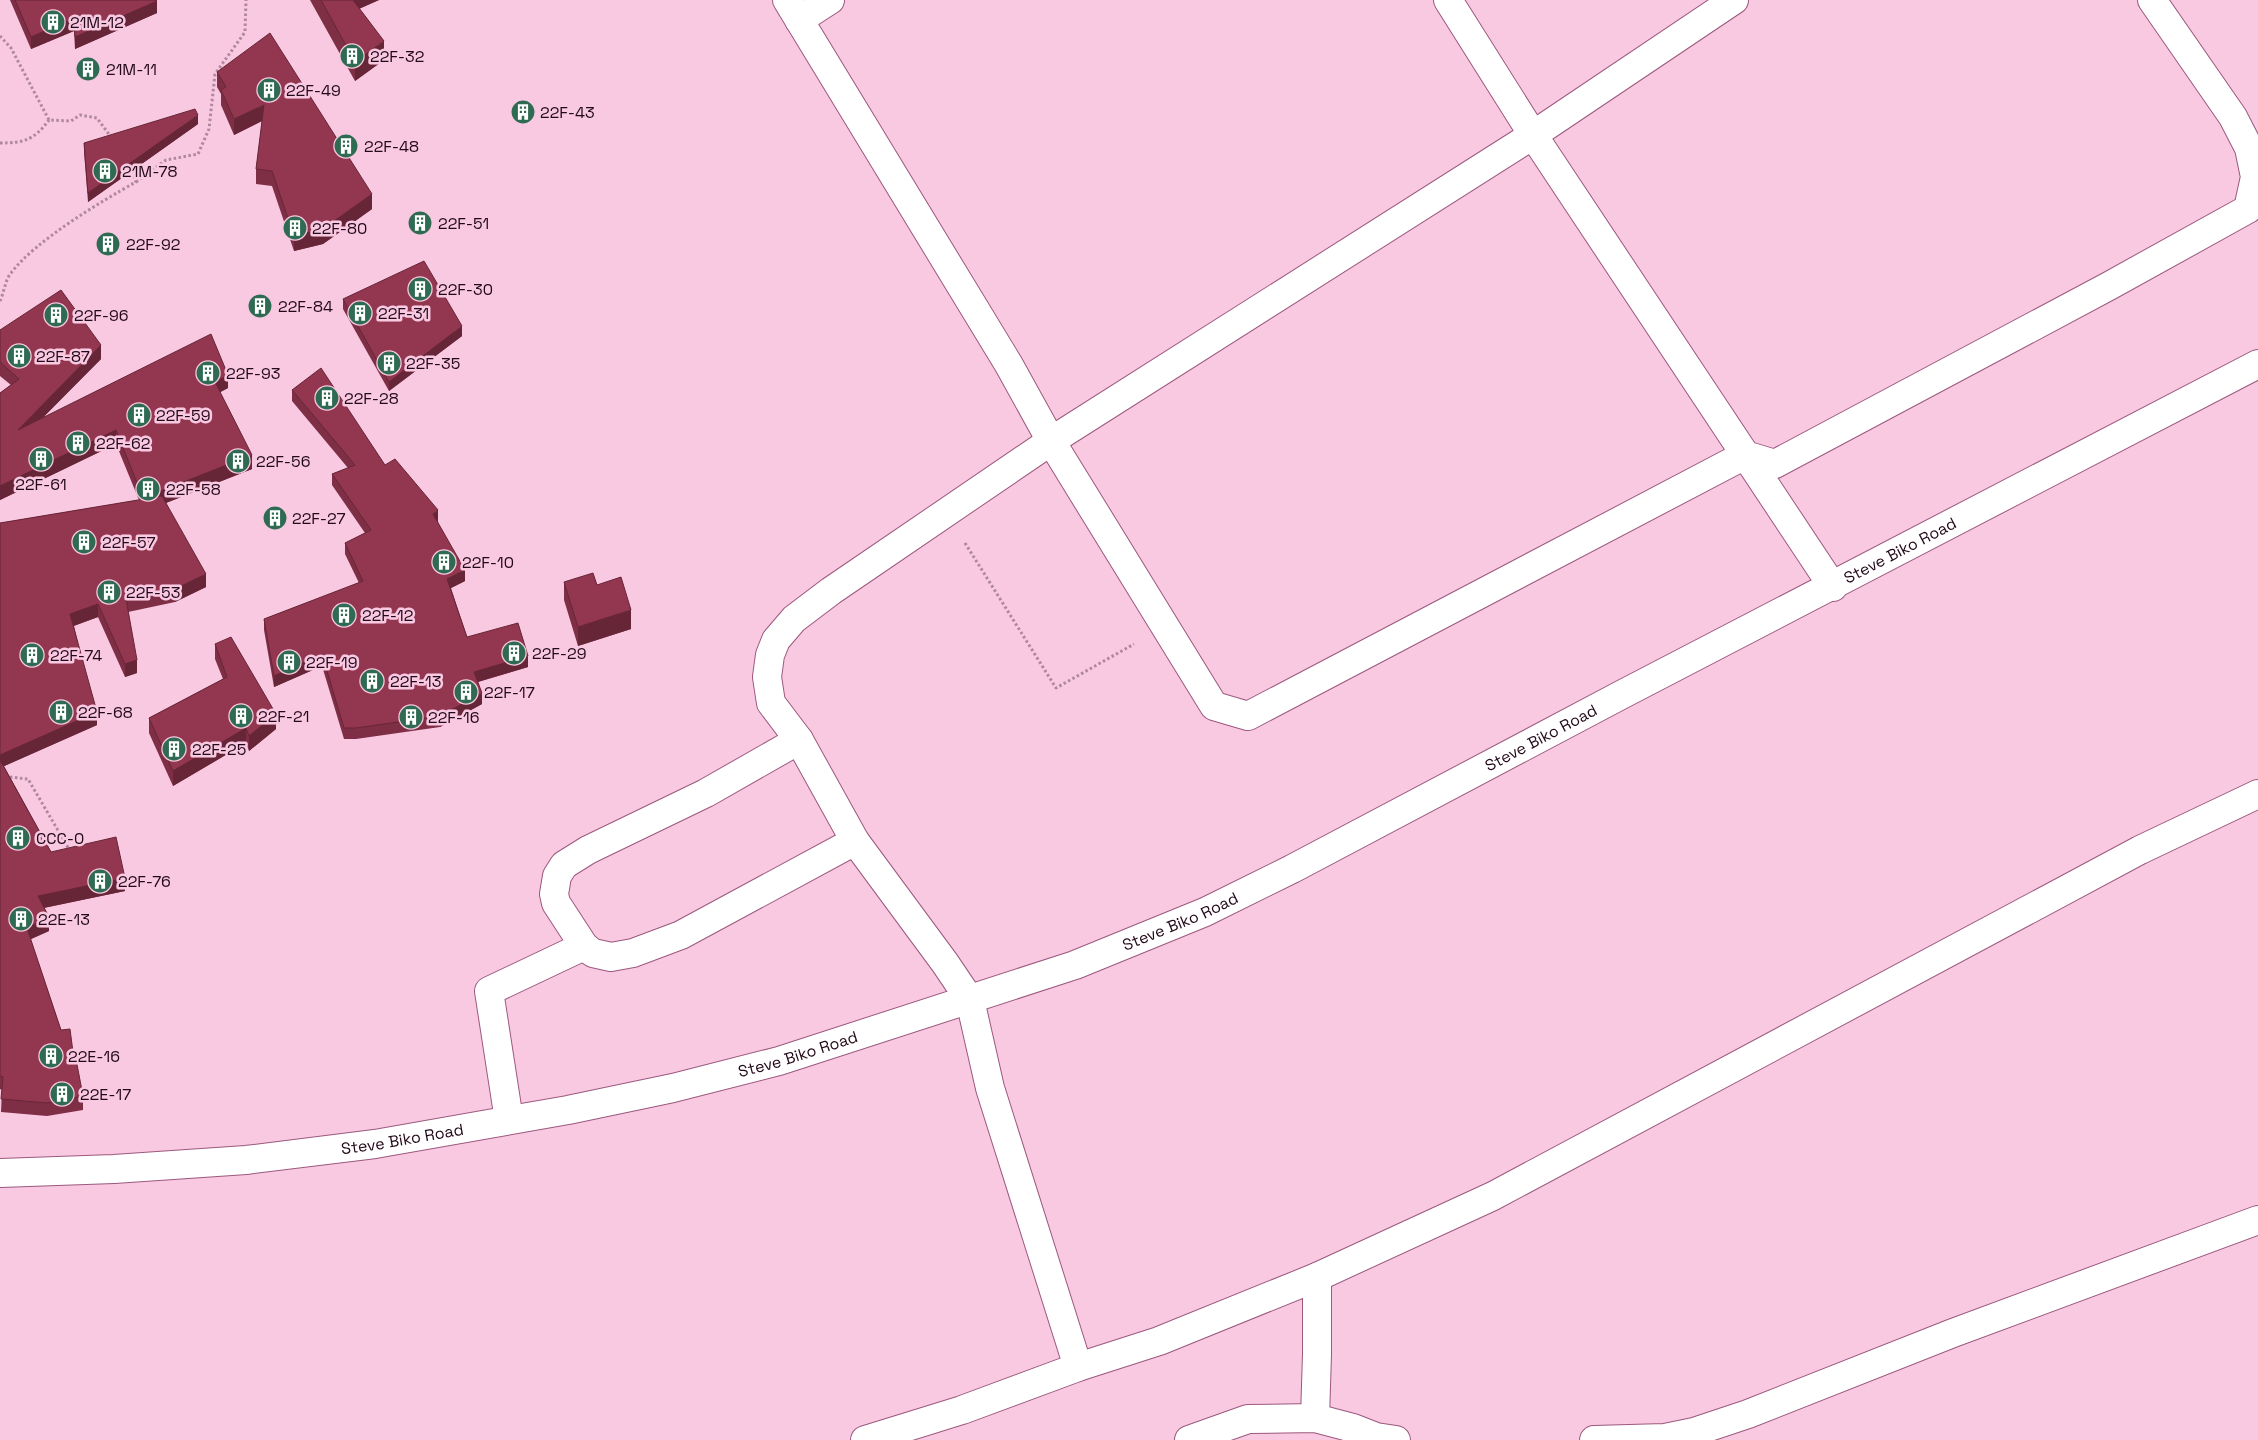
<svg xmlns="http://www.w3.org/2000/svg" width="2258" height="1440" viewBox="0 0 2258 1440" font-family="'Space Grotesk',sans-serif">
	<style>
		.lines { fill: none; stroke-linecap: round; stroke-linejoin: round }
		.minor-casing { stroke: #9c587e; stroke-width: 30 }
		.path { stroke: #b0889d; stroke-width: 3; stroke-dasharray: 2.5 2.5; stroke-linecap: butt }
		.minor { stroke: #fff; stroke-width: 28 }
		.wall { fill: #7e2e45 }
		.shaded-wall { fill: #672638 }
		.building { fill: #933650; stroke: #672638 }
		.labels { text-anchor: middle; stroke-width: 5; stroke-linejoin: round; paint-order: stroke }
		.poi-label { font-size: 16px; fill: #220818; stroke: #f8c9e1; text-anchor: start }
		.street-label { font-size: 16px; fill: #220818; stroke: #f8c9e1 }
	</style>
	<rect width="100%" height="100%" fill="#f8c9e1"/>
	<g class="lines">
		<defs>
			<g id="minor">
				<path d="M 787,0 L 1009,365 L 1051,441 L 1214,706 L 1248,716 L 1745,455 L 1775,464 L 2109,286 L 2248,209 L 2255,177 L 2249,148 L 2233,117 L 2152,0"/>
				<path d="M 1734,0 L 1533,135 L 1833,587"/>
				<path d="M 799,20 L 830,0"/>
				<path d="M 799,740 L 706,793 L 588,850 L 564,865 L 557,876 L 554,894 L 556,903 L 584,946 L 593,953 L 611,957 L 633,953 L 681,935 L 855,841"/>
				<path d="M 509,1120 L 489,991 L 584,946"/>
				<path id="s1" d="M 0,1173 L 114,1169 L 246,1160 L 375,1144 L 568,1110 L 673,1088 L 779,1061 L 1075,965 L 1205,912 L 1292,869 L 1621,695 L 2258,364"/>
				<path d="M 1078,1367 L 990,1088 L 970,1000 L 945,963 L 855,841 L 799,740 L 771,703 L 767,677 L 770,655 L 776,640 L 794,619 L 831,591 L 1051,441 L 1533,135 L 1448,0"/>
				<path d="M 1315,1418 L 1317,1354 L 1317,1277"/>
				<path d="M 865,1440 L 962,1410 L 1078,1367 L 1159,1341 L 1317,1277 L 1493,1196 L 2140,850 L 2258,794"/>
				<path d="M 1189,1440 L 1248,1419 L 1315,1418 L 1353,1428 L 1376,1437 L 1396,1440"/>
				<path d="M 1594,1440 L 1665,1438 L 1694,1432 L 1748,1414 L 1953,1333 L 2258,1220"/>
			</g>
		</defs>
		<use href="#minor" class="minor-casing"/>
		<path class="path" d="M 0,36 L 11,48 L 49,120 L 71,121 L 80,115 L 97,118 L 111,137
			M 0,143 C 24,143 34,140 49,120
			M 136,182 L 166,160 L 198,154 L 209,129 L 215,74 L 245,32 L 246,0
			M 0,301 C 4,293 5,280 11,273 C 35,241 100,202 136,182 L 129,169
			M 965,543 L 1056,688 L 1134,644
			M 0,776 L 28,779 L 70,851"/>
		<use href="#minor" class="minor"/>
	</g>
	<path class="wall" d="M 10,0 L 156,0 L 157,13 L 75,49 L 74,31 L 31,49 Z
		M 310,0 L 379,0 L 359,9 L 384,60 L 355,81 Z
		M 217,72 L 372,209 L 323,244 L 294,251 L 272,186 L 256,184 L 256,169 L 262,121 L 234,135 L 221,105 L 221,94 L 217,87 Z
		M 198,124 L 88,202 L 84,152 L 84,143 Z
		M 343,299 L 462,336 L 389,391 L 343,309 Z
		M 0,330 L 101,359 L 43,417 L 228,388 L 220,392 L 252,469 L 166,503 L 206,587 L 175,602 L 128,612 L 137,673 L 125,677 L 98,617 L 74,626 L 97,725 L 4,766 L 51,852 L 125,891 L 44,908 L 49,931 L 30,939 L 61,1030 L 74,1060 L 83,1096 L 83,1110 L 47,1116 L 1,1112 L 2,1090 L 0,1089 L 0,523 L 139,500 L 116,444 L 0,500 L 0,393 L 11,385 L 0,376 Z
		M 292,390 L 385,465 L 438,521 L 438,522 L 465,581 L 451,588 L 467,637 L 528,667 L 478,682 L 482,704 L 440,727 L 356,739 L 344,739 L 322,666 L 274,687 L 264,630 L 264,619 L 359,583 L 345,554 L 345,543 L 365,533 L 332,485 L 332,474 L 348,468 L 292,401 Z
		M 564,582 L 597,585 L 631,629 L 578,646 L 564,600 Z
		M 215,644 L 276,729 L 249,751 L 246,743 L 173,786 L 149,733 L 149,718 L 223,679 L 215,659 Z"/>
	<path class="shaded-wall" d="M 349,0 L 379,0 L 349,13 Z
		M 157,1 L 157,13 L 75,49 L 75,37 Z
		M 74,18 L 74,31 L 31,49 L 31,37 Z
		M 384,41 L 384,60 L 355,81 L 355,62 Z
		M 264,105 L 264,120 L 234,135 L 234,119 Z
		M 198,115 L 198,124 L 88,202 L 88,193 Z
		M 372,194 L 372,209 L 323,244 L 294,251 L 294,236 Z
		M 462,326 L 462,336 L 389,391 L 389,382 Z
		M 101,345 L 101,359 L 18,443 L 18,430 Z
		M 228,375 L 228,388 L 215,395 L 215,382 Z
		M 116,430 L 116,444 L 0,500 L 0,486 Z
		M 252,455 L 252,469 L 143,512 L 143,498 Z
		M 438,510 L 438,521 L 433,525 L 433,514 Z
		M 465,570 L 465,581 L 447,590 L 447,579 Z
		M 206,574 L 206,587 L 175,602 L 175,589 Z
		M 98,604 L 98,617 L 70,627 L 70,614 Z
		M 631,610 L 631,629 L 578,646 L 578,627 Z
		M 322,654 L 322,666 L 274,687 L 274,676 Z
		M 528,656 L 528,667 L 474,683 L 474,672 Z
		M 137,660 L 137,673 L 125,677 L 125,664 Z
		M 482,693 L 482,704 L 440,727 L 440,716 Z
		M 97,712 L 97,725 L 0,768 L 0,755 Z
		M 276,714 L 276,729 L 249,751 L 249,736 Z
		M 246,728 L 246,743 L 173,786 L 173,771 Z
		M 125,878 L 125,891 L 38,909 L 38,896 Z
		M 49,917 L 49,931 L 27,941 L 27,928 Z"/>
	<path class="building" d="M 15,0 L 156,0 L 157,1 L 75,37 L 74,18 L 31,37 Z
		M 321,0 L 353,0 L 384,41 L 355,62 Z
		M 270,33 L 372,194 L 323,229 L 294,236 L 272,171 L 256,169 L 264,105 L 234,119 L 221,90 L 226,87 L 217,72 Z
		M 195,109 L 198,115 L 88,193 L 84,143 Z
		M 424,261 L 462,326 L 389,382 L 343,299 Z
		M 61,290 L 101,345 L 18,430 L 211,334 L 228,375 L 215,382 L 252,455 L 143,498 L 116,430 L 0,486 L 0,393 L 19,379 L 0,362 L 0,330 Z
		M 321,368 L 385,465 L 395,459 L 438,510 L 433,514 L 465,570 L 447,579 L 467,637 L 518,623 L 528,656 L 474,672 L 482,693 L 440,716 L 356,728 L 344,728 L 322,654 L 274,676 L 264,619 L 363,581 L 345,543 L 371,530 L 332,474 L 355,465 L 292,390 Z
		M 162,496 L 206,574 L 175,589 L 126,599 L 137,660 L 125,664 L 98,604 L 70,614 L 97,712 L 0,755 L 0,523 Z
		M 593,573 L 597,585 L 621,577 L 631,610 L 578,627 L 564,582 Z
		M 231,637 L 276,714 L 249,736 L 246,728 L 173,771 L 149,718 L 227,677 L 215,644 Z
		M 0,760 L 51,852 L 116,837 L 125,878 L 38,896 L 49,917 L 27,928 L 61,1030 L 70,1029 L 74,1060 L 76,1059 L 83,1096 L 47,1103 L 1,1099 L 3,1077 L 0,1076 Z"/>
	<defs>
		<symbol id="building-disc" viewBox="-11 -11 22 22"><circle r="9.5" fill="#2f6a53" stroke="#f8c9e1"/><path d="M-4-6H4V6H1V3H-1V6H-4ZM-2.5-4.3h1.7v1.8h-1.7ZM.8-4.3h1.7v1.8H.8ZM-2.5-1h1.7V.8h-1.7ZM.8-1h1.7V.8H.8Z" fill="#fff"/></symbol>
	</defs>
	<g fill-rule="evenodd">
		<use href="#building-disc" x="39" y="8" width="28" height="28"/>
		<use href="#building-disc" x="338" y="42" width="28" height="28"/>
		<use href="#building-disc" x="74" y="55" width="28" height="28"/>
		<use href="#building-disc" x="255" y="76" width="28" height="28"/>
		<use href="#building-disc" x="509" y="98" width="28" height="28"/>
		<use href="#building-disc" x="332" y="132" width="28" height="28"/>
		<use href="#building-disc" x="91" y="157" width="28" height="28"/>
		<use href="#building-disc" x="406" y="209" width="28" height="28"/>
		<use href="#building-disc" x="281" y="214" width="28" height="28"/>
		<use href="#building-disc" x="94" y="230" width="28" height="28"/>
		<use href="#building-disc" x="406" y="275" width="28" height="28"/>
		<use href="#building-disc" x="246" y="292" width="28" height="28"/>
		<use href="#building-disc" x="346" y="299" width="28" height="28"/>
		<use href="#building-disc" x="42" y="301" width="28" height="28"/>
		<use href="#building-disc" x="5" y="342" width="28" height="28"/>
		<use href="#building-disc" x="375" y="349" width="28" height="28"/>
		<use href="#building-disc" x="194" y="359" width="28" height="28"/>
		<use href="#building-disc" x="313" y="384" width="28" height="28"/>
		<use href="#building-disc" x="125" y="401" width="28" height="28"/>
		<use href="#building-disc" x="64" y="429" width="28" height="28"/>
		<use href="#building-disc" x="27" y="445" width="28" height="28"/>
		<use href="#building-disc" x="224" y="447" width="28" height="28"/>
		<use href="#building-disc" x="134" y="475" width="28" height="28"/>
		<use href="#building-disc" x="261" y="504" width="28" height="28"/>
		<use href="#building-disc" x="70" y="528" width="28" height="28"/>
		<use href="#building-disc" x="430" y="548" width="28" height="28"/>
		<use href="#building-disc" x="95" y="578" width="28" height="28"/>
		<use href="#building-disc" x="330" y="601" width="28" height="28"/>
		<use href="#building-disc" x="500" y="639" width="28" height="28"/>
		<use href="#building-disc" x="18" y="641" width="28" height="28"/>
		<use href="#building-disc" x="275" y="648" width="28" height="28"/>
		<use href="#building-disc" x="358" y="667" width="28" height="28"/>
		<use href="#building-disc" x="452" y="678" width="28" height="28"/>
		<use href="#building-disc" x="47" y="698" width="28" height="28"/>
		<use href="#building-disc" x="227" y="702" width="28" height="28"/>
		<use href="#building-disc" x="397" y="703" width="28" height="28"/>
		<use href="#building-disc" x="160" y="735" width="28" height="28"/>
		<use href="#building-disc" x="4" y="824" width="28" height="28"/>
		<use href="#building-disc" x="86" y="867" width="28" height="28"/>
		<use href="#building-disc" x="7" y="905" width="28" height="28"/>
		<use href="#building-disc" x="37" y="1042" width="28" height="28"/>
		<use href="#building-disc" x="48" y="1080" width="28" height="28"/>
	</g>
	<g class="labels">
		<g class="poi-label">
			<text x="70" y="28">21M-12</text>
			<text x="370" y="62">22F-32</text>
			<text x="106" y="75">21M-11</text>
			<text x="286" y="96">22F-49</text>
			<text x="540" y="118">22F-43</text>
			<text x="364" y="152">22F-48</text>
			<text x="122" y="177">21M-78</text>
			<text x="438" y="229">22F-51</text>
			<text x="312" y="234">22F-80</text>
			<text x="126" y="250">22F-92</text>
			<text x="438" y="295">22F-30</text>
			<text x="278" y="312">22F-84</text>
			<text x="378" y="319">22F-31</text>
			<text x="74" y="321">22F-96</text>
			<text x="36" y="362">22F-87</text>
			<text x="406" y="369">22F-35</text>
			<text x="226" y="379">22F-93</text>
			<text x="344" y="404">22F-28</text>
			<text x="156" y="421">22F-59</text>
			<text x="96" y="449">22F-62</text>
			<text x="256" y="467">22F-56</text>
			<text x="41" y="490" text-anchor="middle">22F-61</text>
			<text x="166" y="495">22F-58</text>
			<text x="292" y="524">22F-27</text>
			<text x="102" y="548">22F-57</text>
			<text x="462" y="568">22F-10</text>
			<text x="126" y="598">22F-53</text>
			<text x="362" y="621">22F-12</text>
			<text x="532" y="659">22F-29</text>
			<text x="50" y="661">22F-74</text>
			<text x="306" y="668">22F-19</text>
			<text x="390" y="687">22F-13</text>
			<text x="484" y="698">22F-17</text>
			<text x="78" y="718">22F-68</text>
			<text x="258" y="722">22F-21</text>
			<text x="428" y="723">22F-16</text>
			<text x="192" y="755">22F-25</text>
			<text x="36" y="844">CCC-0</text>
			<text x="118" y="887">22F-76</text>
			<text x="38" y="925">22E-13</text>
			<text x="68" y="1062">22E-16</text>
			<text x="80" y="1100">22E-17</text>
		</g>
		<g class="street-label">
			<text dy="6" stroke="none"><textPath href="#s1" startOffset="2024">Steve Biko Road</textPath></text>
			<text dy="6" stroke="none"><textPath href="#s1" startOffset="1619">Steve Biko Road</textPath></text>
			<text dy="6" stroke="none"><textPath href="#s1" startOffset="1214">Steve Biko Road</textPath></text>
			<text dy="6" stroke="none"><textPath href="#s1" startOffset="809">Steve Biko Road</textPath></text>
			<text dy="6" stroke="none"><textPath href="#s1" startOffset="404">Steve Biko Road</textPath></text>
		</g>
	</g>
</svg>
